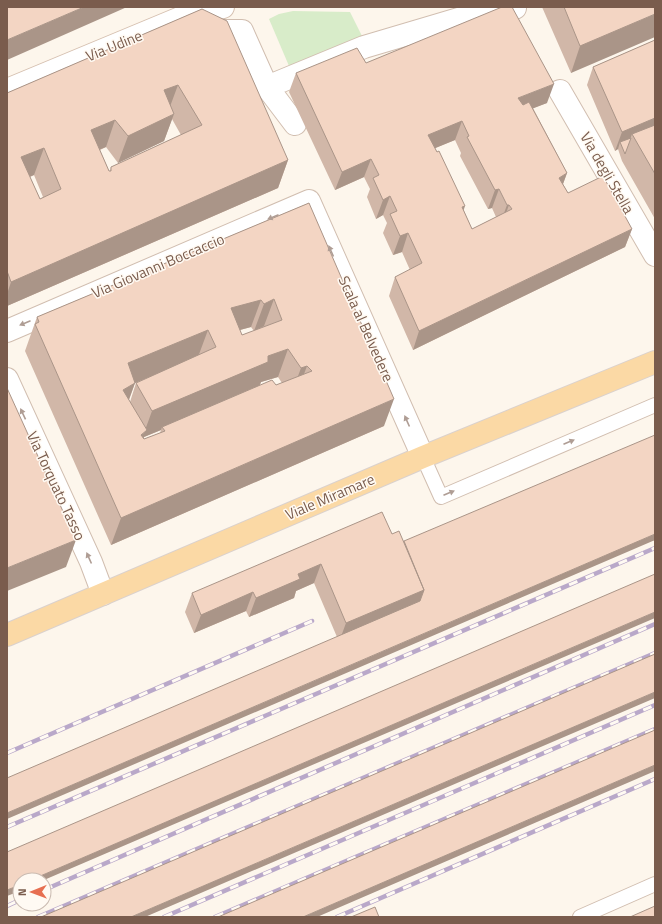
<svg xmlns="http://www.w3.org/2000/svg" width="662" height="924" viewBox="0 0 662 924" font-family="'Titillium Web',sans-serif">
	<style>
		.green { fill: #d8ecc9 }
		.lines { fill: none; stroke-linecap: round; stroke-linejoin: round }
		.lane-casing { stroke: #d1beb0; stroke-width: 16 }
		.street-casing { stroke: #d1beb0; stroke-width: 24 }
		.secondary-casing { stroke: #d6c0b0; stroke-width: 24 }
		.primary-casing { stroke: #dad1cd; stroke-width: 24 }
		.lane { stroke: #fff; stroke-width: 14 }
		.street { stroke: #fff; stroke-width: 22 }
		.secondary { stroke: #fff; stroke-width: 22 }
		.primary { stroke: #fbd9a5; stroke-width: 22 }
		.rail-casing { stroke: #b9a8c9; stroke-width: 4.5 }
		.rail { stroke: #fffaf3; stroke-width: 3; stroke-dasharray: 9; stroke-linecap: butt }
		.wall { fill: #d1b7a8; fill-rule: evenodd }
		.shaded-wall { fill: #aa9588 }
		.building { fill: #f3d5c3; stroke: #aa9588; fill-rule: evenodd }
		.oneway { fill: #af9d94 }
		.labels { text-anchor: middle; stroke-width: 3; stroke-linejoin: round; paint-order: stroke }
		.street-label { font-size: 15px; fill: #7a5c4d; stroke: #fffaf3 }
	</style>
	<rect width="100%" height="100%" fill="#fdf6ec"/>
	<path class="green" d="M 293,11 L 350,12 L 362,36 L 289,66 L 269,19 L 279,14 Z"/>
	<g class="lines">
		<defs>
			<path id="lane" d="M 423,457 L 441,497 L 655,405
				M 580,917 L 655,884"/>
			<path id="street" d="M 203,31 L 242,31 L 267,87 L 295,124
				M 267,87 L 364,47 L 499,7 L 515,8
				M 560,91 L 655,255
				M 7,331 L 309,201 L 423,457
				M 7,379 L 91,562 L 103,594"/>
			<path id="secondary" d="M 7,90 L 185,16 L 223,7"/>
			<path id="primary" d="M 7,635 L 423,457 L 655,362"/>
		</defs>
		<use href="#lane" class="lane-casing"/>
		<use href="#street" class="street-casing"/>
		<use href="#secondary" class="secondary-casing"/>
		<use href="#primary" class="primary-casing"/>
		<use href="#lane" class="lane"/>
		<use href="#street" class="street"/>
		<use href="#secondary" class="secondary"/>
		<use href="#primary" class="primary"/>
		<defs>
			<path id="rail" d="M 7,753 L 312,621
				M 7,827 L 655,548
				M 44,890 L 655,624
				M 7,906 L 20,900
				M 38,917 L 655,653
				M 164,917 L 655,705
				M 215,917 L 655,729
				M 337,917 L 655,779"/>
		</defs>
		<use href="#rail" class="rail-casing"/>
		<use href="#rail" class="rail"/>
	</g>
	<path class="wall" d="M 542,7 L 655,7 L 571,73 Z
		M 202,9 L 288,160 L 278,188 L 7,306 L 7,93 ZM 172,119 L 181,135 L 111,167 L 110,171 L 109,171 L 100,150 L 106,147 L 118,163 L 164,141 ZM 34,175 L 43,197 L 40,199 L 30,177 Z
		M 655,40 L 655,219 L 622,161 L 618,149 L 615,151 L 587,85 L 593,67 Z
		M 366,63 L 547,103 L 533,108 L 567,173 L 563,184 L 568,193 L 632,229 L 625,247 L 413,350 L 389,296 L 395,277 L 410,270 L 402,252 L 393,255 L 383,233 L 387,223 L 383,215 L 376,219 L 367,197 L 370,189 L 364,177 L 335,190 L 289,92 L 296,73 ZM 455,140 L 461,153 L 460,156 L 488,209 L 492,208 L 496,217 L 472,229 L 464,211 L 435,148 Z
		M 309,203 L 384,426 L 111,545 L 25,351 L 37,317 ZM 251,327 L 254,331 L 242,335 L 240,330 ZM 153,375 L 136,383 L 130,402 L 129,400 L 135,383 ZM 278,377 L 282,383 L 276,385 L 260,385 L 261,382 ZM 161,430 L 160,433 L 144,439 L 144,437 Z
		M 392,534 L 404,541 L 655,540 L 337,637 L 314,583 L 296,591 L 294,598 L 249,617 L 246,611 L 194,633 L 185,612 L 192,593 Z"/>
	<path class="shaded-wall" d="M 84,7 L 127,7 L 7,60 L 7,40 Z
		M 655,14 L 655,37 L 571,73 L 580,46 Z
		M 554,84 L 547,103 L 511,117 L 518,98 Z
		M 178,85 L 168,112 L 164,90 Z
		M 174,114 L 164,141 L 118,163 L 128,136 Z
		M 655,118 L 655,133 L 632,134 L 628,145 L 620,142 L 618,149 L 615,151 L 622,132 Z
		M 115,120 L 106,147 L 81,157 L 91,130 Z
		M 462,121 L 455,140 L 421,154 L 428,135 Z
		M 44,148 L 34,175 L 11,184 L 21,157 Z
		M 371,159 L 364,177 L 335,190 L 342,172 Z
		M 288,160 L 278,188 L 7,306 L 7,294 L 11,282 Z
		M 567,173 L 560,192 L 559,178 Z
		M 499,189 L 492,208 L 488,209 L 495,190 Z
		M 390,196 L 383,215 L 376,219 L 383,200 Z
		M 507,205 L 509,205 L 502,224 L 500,224 Z
		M 465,206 L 459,224 L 462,207 Z
		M 632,229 L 625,247 L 413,350 L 419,331 Z
		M 408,233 L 402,252 L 393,255 L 400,236 Z
		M 274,299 L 264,326 L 254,331 L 264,304 Z
		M 261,300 L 251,327 L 221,335 L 231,308 Z
		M 208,330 L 198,357 L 118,390 L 128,363 Z
		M 288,349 L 278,377 L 261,382 L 258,389 L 162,427 L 161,430 L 144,437 L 137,458 L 141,435 L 144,433 L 152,411 L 268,356 Z
		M 307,366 L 297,393 L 291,395 L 301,368 Z
		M 135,383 L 125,410 L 123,390 Z
		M 394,399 L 384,426 L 111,545 L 121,518 Z
		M 655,534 L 655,540 L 7,819 L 7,813 Z
		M 76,540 L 66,567 L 7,591 L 7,568 Z
		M 321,564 L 314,583 L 296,591 L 294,598 L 249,617 L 256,598 L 298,574 Z
		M 424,590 L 417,609 L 339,642 L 346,623 Z
		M 253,592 L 246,611 L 194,633 L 201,615 Z
		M 655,612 L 655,618 L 44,880 L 31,880 Z
		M 655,692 L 655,698 L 145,917 L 131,917 Z
		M 655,765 L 655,771 L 317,917 L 303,917 Z
		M 20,885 L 20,891 L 7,896 L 7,890 Z"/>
	<path class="building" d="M 7,7 L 84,7 L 7,40 Z
		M 502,7 L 512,7 L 554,84 L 518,98 L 523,105 L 529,102 L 567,173 L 559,178 L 568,193 L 603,176 L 632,229 L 419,331 L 395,277 L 422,263 L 408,233 L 400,236 L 390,214 L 397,211 L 390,196 L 383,200 L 373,178 L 379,175 L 371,159 L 342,172 L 296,73 L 357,48 L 366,63 ZM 462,121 L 469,136 L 467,137 L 495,190 L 499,189 L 507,205 L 509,205 L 512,209 L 472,229 L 462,207 L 465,206 L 439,151 L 437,152 L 428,135 Z
		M 564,7 L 655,7 L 655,14 L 580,46 Z
		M 202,9 L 227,21 L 288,160 L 11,282 L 7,271 L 7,93 ZM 178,85 L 202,125 L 111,167 L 111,171 L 109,171 L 91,130 L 115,120 L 128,136 L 174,114 L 164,90 ZM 44,148 L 61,189 L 40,199 L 21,157 Z
		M 655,40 L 655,118 L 622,132 L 593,67 Z
		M 655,125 L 655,174 L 632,134 Z
		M 631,138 L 625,154 L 620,142 Z
		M 309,203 L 394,399 L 121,518 L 35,324 L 39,322 L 37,317 ZM 274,299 L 282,320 L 242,335 L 231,308 L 261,300 L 264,304 ZM 208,330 L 216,347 L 136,383 L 152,411 L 268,362 L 268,356 L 288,349 L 301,368 L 307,366 L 312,371 L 276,385 L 272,380 L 162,427 L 165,431 L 144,439 L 141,435 L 147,430 L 123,390 L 135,383 L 128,363 Z
		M 7,388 L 76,540 L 7,568 Z
		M 655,435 L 655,534 L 7,813 L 7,778 L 420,601 L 424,590 L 404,541 Z
		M 382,512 L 392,534 L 399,531 L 424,590 L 346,623 L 321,564 L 298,574 L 300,579 L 256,598 L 253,592 L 201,615 L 192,593 Z
		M 655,574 L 655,612 L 31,880 L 20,880 L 20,885 L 7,890 L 7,852 Z
		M 655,654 L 655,692 L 131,917 L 41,917 Z
		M 655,730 L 655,765 L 303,917 L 218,917 Z
		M 655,906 L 655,917 L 630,917 Z
		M 375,907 L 379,917 L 351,917 Z"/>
	<defs><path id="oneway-solid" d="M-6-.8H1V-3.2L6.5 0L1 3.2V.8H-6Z"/></defs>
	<g class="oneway">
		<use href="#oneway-solid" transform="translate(273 217) rotate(157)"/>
		<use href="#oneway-solid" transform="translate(331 251) rotate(-114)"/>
		<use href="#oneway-solid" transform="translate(25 323) rotate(157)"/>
		<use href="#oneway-solid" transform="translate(23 414) rotate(-115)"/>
		<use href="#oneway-solid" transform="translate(407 421) rotate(-114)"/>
		<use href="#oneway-solid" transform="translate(569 442) rotate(-23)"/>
		<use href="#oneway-solid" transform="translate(449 493) rotate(-23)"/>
		<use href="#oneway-solid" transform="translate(89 558) rotate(-114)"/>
	</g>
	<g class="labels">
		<g class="street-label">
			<text transform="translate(114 46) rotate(-22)" y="5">Via Udine</text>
			<text transform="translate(607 173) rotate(60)" y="5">Via degli Stella</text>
			<text transform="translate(158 266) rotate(-23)" y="5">Via Giovanni Boccaccio</text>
			<text transform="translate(366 329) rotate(66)" y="5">Scala al Belvedere</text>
			<text transform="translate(56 486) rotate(65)" y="5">Via Torquato Tasso</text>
			<text transform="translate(330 497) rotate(-23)" y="5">Viale Miramare</text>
		</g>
	</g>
	<rect width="662" height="924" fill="none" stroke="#7a5c4d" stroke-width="16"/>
	<g transform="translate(32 892) rotate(269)"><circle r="19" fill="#fffaf3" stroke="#cabbb1"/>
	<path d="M0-3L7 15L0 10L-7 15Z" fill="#e76f51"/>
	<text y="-6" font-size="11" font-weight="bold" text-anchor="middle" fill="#7a5c4d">N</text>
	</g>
</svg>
